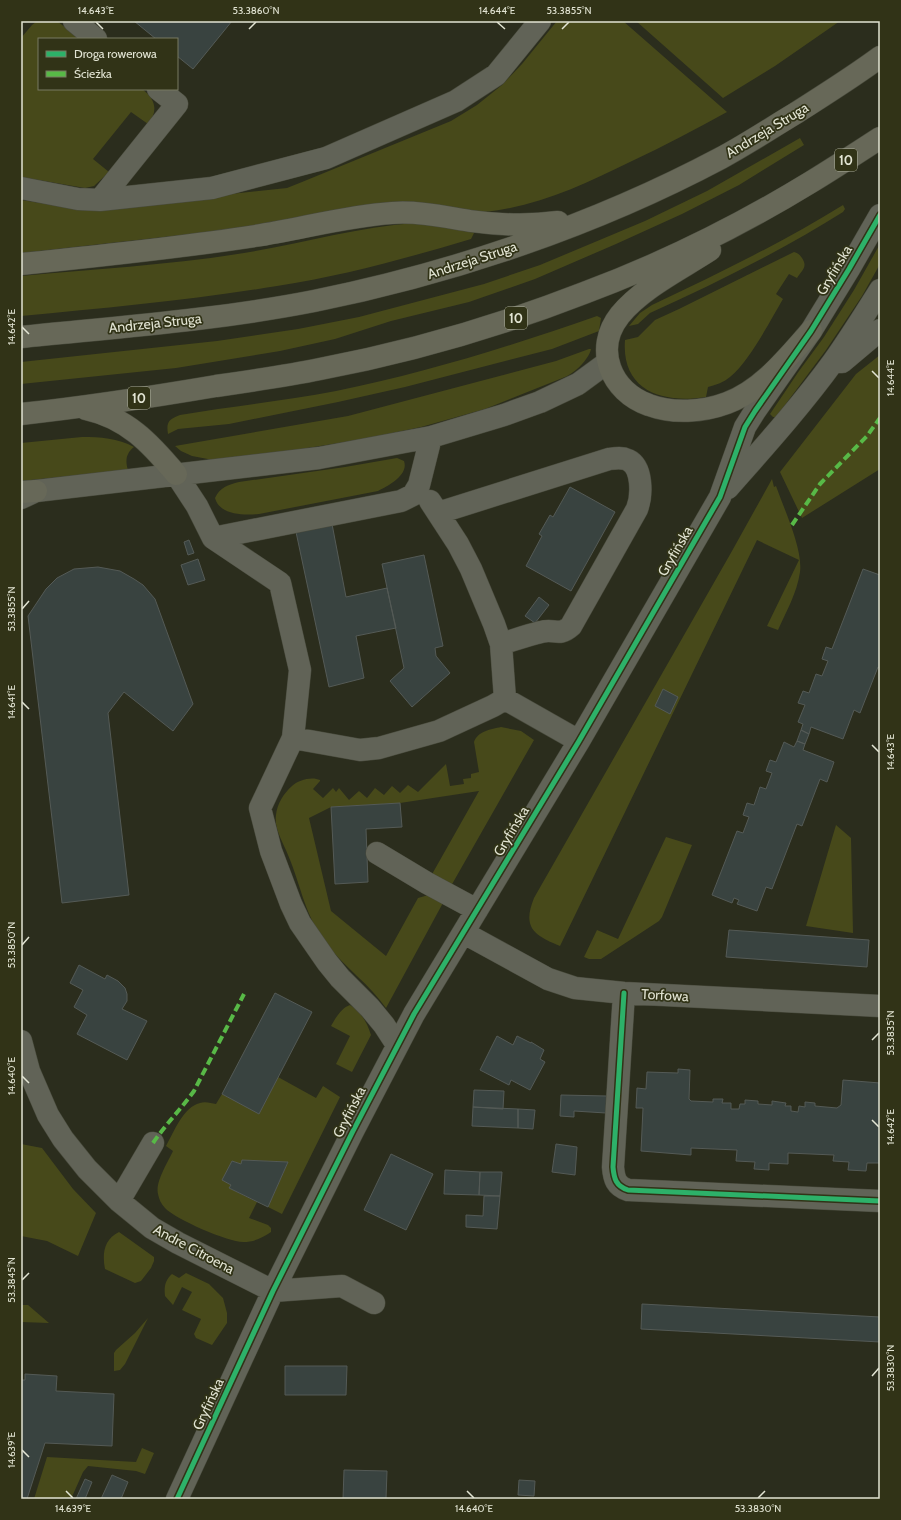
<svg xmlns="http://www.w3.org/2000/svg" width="901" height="1520" viewBox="0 0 901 1520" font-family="Cabin,sans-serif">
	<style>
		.green { fill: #47491a }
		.building { fill: #394340; stroke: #545a56 }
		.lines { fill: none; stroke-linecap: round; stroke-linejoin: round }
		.minor-casing { stroke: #484a3c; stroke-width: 23 }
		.major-casing { stroke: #484a3c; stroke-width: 23 }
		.minor { stroke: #616357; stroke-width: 22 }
		.major { stroke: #676858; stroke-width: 22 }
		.quiet { stroke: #58b947; stroke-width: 4; stroke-dasharray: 8 4; stroke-linecap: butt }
		.cycleway-casing { stroke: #313317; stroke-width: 8 }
		.cycleway { stroke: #2db169; stroke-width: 5 }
		.ticks { fill: none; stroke: #e2e4d3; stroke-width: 1.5 }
		.labels { text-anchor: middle; stroke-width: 3.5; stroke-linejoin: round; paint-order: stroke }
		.shield { fill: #313317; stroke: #adaf9b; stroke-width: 1 }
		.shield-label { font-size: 13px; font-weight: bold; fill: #e2e4d3 }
		.street-label { font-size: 14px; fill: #e2e4d3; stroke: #313317 }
		.neatline { fill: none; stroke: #e2e4d3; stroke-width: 1.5 }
		.ticks-label { font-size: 10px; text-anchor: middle; fill: #e2e4d3 }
	</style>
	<rect width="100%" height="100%" fill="#2b2d1d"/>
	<path class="green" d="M 37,21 L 57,21 L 80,39 L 39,39 L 39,89 L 142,89 C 155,99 159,110 148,124 L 131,112 L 93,159 L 109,172 L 94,186 L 85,188 L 21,177 L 21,38 L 32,25 Z
		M 557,21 L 623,21 L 727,112 C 696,129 664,146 632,161 C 583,185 539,206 485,212 L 263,224 L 200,233 L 21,253 L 21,200 L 66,207 L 91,209 L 287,188 L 302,182 L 451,121 L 477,105 L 502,85 L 522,64 Z
		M 636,21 L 840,21 L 775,66 L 723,98 Z
		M 800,138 L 804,145 L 739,185 L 682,214 L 616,244 L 535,279 L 469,302 L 391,321 L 335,339 L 280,351 L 176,368 L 21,384 L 21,362 L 217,341 L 298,329 L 359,317 L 484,284 L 540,265 L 645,221 L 707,191 Z
		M 843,205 L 845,209 L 843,212 C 781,251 716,283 650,313 L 638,324 L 629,326 L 640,313 L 652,305 C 717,274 782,243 843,205 Z
		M 414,223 L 473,231 L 474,233 L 471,239 C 407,258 343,276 277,286 C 192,300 107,308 21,316 L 21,276 C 95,269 170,265 244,253 C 301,244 357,227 414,223 Z
		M 880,244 L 880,264 L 862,296 L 826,350 L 776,417 L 773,417 L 770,414 L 799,371 L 824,337 L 854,290 Z
		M 794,252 C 798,253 799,254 802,258 C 808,267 802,270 797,278 L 789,274 L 776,294 L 783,299 C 770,321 749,362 730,377 C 724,382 716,385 708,387 L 706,397 C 663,404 621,391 625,340 L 638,337 L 655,320 L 679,309 Z
		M 597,316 L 601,318 L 599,331 L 552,349 L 405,387 L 338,402 L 229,424 L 178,429 L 168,434 C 166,422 169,419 180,415 C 232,406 284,401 336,391 C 425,373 511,346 597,316 Z
		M 589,349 L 591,349 C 589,359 575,373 565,377 L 485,409 L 421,427 L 364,439 L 301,449 L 213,460 L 192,456 L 181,451 L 175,446 L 348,416 L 556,361 Z
		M 880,355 L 880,469 L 802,518 L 780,472 L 856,374 Z
		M 82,437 C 100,437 118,438 134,447 C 126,453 125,461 128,470 L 21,481 L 21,443 Z
		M 397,458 L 404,461 C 409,475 388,486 378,491 L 259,514 C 245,515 220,516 215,498 C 220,487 228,485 239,482 L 345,467 Z
		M 772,479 L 774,487 L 776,486 C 784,509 803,549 800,572 C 797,593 786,612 778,630 L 767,626 L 799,560 L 757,540 L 560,946 C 534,935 522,928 534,898 L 732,551 Z
		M 501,727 L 521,731 L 534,740 L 451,886 L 431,876 L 479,791 L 400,803 L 331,807 L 309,818 L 331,911 L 386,956 L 418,898 L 432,894 L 444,901 L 386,1008 C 370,985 346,968 328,946 C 304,915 302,888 288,855 C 283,842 274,829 276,815 C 277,804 284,793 292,786 C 298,780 312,776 320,780 L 320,781 L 313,789 L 323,798 L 333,788 L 336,792 L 339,788 L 349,800 L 359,791 L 367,798 L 375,788 L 384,795 L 392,786 L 400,793 L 408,785 L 418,792 L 446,764 L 450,786 L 464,784 L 463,779 L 471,778 L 471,774 L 479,772 L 474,742 C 478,731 491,729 501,727 Z
		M 836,825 L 851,838 L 853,933 L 806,926 Z
		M 666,837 L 692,845 L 662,917 L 659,921 L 601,959 L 589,959 L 584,957 L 597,930 L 618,939 Z
		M 350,1005 C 361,1012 367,1022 371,1035 L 352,1072 L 336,1064 L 350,1036 L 331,1026 C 335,1019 341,1008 350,1005 Z
		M 278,1077 L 316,1098 L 323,1086 L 340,1097 L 282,1214 L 268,1207 L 288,1162 L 243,1160 L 241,1164 L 232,1161 L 223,1180 L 231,1185 L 229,1188 L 257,1202 L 249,1218 L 268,1225 L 271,1228 L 271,1232 C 262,1238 254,1242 243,1242 C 228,1242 175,1219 165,1208 C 161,1204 159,1199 158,1194 C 155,1182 168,1162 173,1151 L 166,1146 C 174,1132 183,1107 200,1103 C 205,1101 211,1103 216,1104 L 222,1094 L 259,1113 Z
		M 21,1144 L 42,1148 L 73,1189 L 96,1213 L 78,1256 L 47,1241 L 21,1236 Z
		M 119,1232 L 154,1257 L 154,1261 L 151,1268 L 141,1281 L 135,1283 L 105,1269 C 102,1254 104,1239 119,1232 Z
		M 186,1273 L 209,1284 L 223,1298 L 227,1313 L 227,1323 L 212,1345 L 196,1338 L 194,1334 L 201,1319 L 182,1310 L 192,1292 L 182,1287 L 173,1305 L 165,1296 C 164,1287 165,1280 172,1274 L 179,1278 Z
		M 21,1305 L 28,1305 L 49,1323 L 21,1322 Z
		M 148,1318 L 125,1364 L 120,1370 L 114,1371 L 114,1353 L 116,1350 L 135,1333 Z
		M 142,1448 L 154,1453 L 145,1474 L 136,1471 L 88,1466 L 83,1472 L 71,1499 L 34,1499 L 47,1457 L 136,1462 Z"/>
	<path class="building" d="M 134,21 L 232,21 L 193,69 L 177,56 L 177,39 L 156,39 Z
		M 570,487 L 615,512 L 571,591 L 526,566 L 542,536 L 539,534 L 550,515 L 553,517 Z
		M 332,524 L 346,597 L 387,588 L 396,628 L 356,636 L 364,678 L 329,687 L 296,532 Z
		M 189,540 L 194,553 L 188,555 L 184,542 Z
		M 424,555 L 443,646 L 435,648 L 436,656 L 450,673 L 412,707 L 390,681 L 404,668 L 382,564 Z
		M 198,559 L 205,580 L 188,585 L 181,565 Z
		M 98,567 L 120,571 L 134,579 L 143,585 L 155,599 L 193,704 L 173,731 L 124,692 L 108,713 L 129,895 L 62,903 L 28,616 L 46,589 L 57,578 L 74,569 Z
		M 863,569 L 880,575 L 880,668 L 878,667 L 860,713 L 854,710 L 843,739 L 811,727 L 809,734 L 801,730 L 803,724 L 798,722 L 805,705 L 798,703 L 803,691 L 809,693 L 816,674 L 822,676 L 828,661 L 822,659 L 826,647 L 832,649 Z
		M 539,597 L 549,605 L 535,623 L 525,616 Z
		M 663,689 L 678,697 L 670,714 L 655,706 Z
		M 801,730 L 809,734 L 805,744 L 797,741 Z
		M 797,741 L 805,744 L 803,750 L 834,762 L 827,782 L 820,779 L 802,826 L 797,824 L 772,889 L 766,887 L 757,911 L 737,904 L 739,900 L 734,898 L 732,903 L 712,895 L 737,831 L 743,833 L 749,817 L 743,815 L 747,803 L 754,805 L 760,787 L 766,789 L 772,773 L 766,771 L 770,760 L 776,762 L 784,742 L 794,747 Z
		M 400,803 L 402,827 L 366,829 L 368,882 L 335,884 L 331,807 Z
		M 729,930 L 869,940 L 867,967 L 726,957 Z
		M 79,965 L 105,979 L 107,975 L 118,981 L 125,988 L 127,994 L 127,1001 L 122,1009 L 147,1021 L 127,1060 L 77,1034 L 87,1015 L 74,1007 L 83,990 L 70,983 Z
		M 275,993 L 312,1012 L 259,1114 L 222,1094 Z
		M 497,1036 L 513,1045 L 517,1036 L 531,1043 L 531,1042 L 544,1050 L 540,1059 L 545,1062 L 530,1090 L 511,1080 L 509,1085 L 480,1070 Z
		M 678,1069 L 690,1070 L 689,1099 L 691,1101 L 713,1102 L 713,1099 L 723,1099 L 722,1103 L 731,1103 L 731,1109 L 739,1109 L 740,1104 L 745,1104 L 745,1100 L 758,1101 L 758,1104 L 772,1105 L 772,1101 L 786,1103 L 785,1106 L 791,1106 L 791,1111 L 798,1112 L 799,1106 L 805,1107 L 805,1102 L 815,1103 L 815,1106 L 837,1108 L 841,1105 L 843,1080 L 880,1083 L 880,1163 L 867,1163 L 866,1171 L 848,1170 L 849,1162 L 833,1161 L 834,1155 L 788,1153 L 788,1164 L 769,1163 L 769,1170 L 754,1169 L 755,1162 L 736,1161 L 737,1150 L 691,1148 L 691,1155 L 641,1151 L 643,1108 L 636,1108 L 637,1088 L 646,1089 L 647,1072 L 678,1073 Z
		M 474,1090 L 504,1091 L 503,1109 L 473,1107 Z
		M 561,1095 L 607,1096 L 606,1113 L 574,1111 L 574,1117 L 560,1116 Z
		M 473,1107 L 518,1109 L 518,1128 L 472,1126 Z
		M 518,1109 L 535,1110 L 533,1129 L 518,1128 Z
		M 556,1144 L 577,1147 L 575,1175 L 552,1172 Z
		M 391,1154 L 433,1174 L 406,1230 L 364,1210 Z
		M 242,1160 L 288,1162 L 268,1207 L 229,1188 L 231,1185 L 222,1180 L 232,1161 L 241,1164 Z
		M 445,1170 L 480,1172 L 479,1195 L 444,1194 Z
		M 480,1172 L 502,1172 L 500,1196 L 479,1195 Z
		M 484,1196 L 500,1196 L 497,1229 L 466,1227 L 466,1215 L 483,1216 Z
		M 642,1304 L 880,1317 L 880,1342 L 641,1329 Z
		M 285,1366 L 347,1366 L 346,1395 L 285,1395 Z
		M 25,1374 L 57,1376 L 56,1391 L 114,1394 L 112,1446 L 45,1443 L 27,1499 L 21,1499 L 21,1380 L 25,1380 Z
		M 344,1470 L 387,1471 L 386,1499 L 343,1499 Z
		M 112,1475 L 128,1482 L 121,1499 L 101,1499 Z
		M 85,1479 L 92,1482 L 85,1499 L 76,1499 Z
		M 519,1480 L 535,1481 L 534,1496 L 518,1495 Z"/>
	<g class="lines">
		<defs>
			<path id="minor" d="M 74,21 L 96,39
				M 21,188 L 78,199 L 100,200 L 212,188 L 326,158 L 456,101 L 496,75 L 540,21
				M 100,200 L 177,104 L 158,89
				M 842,362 L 880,330
				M 176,474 L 197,506 L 213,538 L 280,583 L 300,670 L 293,738 L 260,808 L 271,851 L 291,904 L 300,923 L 327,962 L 340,978 L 370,1008 L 384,1025 L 397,1045
				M 728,488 C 764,447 801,406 833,362 C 850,338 865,314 880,290
				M 21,498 L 36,491 L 319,458 L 431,437 L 504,415 L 540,402 L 578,384 L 608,362
				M 430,501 L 458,544 L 471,569 L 494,624 L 501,644 L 505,699
				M 438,513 L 609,459 C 616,458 622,457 628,460 C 643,467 642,496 637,509 L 571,626 C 559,637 554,628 541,632 C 528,635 514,640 501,644
				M 213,538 L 401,501 L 413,495 L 419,485 L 431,437
				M 505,699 L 579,741
				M 293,738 L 360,750 L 379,748 L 439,731 L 493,706 L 505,699
				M 377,853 L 427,883 L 477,910
				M 464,933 L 548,979 L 575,988 L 624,993 L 880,1006
				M 624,993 L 613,1167 C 614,1179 616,1186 628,1190 L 880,1201
				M 21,1041 L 29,1071 L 48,1115 L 63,1139 L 87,1169 L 119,1201 L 152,1228 L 178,1243 L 273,1291 L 342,1286 L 374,1303
				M 119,1201 L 153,1143
				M 177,1499 L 273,1291 L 353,1131 L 414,1014 L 579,741 L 720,497 L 745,427 L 755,411 L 811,331 L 849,269 L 880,215"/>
			<path id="major" d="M 710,250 C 681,269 642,288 620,315 C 593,349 611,392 649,405 C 673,414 703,412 727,403 C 762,390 787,358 811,331
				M 21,264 C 99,256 177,248 255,236 C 301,229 346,216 392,213 C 418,211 445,217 470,221 C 499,225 529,226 558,222
				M 21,337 C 119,327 217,320 314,301 C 453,273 595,225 721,158 C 747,144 771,128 796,113 C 824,95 853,77 880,57
				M 86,409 C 127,418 150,443 176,474
				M 21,414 C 86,407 151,397 216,386 C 251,381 286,376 320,369 C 410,352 499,326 584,293 C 662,264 739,226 811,182 C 834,168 857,153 880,138
				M 21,492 L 36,491"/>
		</defs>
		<use href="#minor" class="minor-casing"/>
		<use href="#major" class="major-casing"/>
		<use href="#minor" class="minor"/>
		<use href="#major" class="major"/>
		<path class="quiet" d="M 792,525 L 820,484 L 867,436 L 880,418
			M 153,1143 C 166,1124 181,1109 194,1091 L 244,994"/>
		<defs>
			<path id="cycleway" d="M 624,993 L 613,1167 C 614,1179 616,1186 628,1190 L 880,1201
				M 177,1499 L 273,1291 L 353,1131 L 414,1014 L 579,741 L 720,497 L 745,427 L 755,411 L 811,331 L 849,269 L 880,215"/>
		</defs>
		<use href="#cycleway" class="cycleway-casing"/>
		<use href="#cycleway" class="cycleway"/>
	</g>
	<path class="ticks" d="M 96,22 L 103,29M 497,22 L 505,29M 249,29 L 256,22M 562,29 L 569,22M 22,327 L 29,334M 872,371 L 879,378M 22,609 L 29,601M 22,702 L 29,709M 872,745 L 879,752M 22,945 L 29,937M 872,1040 L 879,1033M 22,1076 L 29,1083M 872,1120 L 879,1127M 22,1280 L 29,1273M 872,1376 L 879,1368M 22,1450 L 29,1457M 66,1491 L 73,1498M 467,1491 L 474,1498M 758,1498 L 765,1491"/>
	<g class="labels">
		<g class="shield">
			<rect x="835" y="149" width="22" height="22" rx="3"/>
			<rect x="505" y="307" width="22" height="22" rx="3"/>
			<rect x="128" y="387" width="22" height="22" rx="3"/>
		</g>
		<g class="shield-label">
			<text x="846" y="165">10</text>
			<text x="516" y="323">10</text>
			<text x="139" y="403">10</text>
		</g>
		<g class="street-label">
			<text transform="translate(767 130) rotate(-31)" y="5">Andrzeja Struga</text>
			<text transform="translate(472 260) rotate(-18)" y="5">Andrzeja Struga</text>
			<text transform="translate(834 270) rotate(-59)" y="5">Gryfińska</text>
			<text transform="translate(155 323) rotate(-6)" y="5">Andrzeja Struga</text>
			<text transform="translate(675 551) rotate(-60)" y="5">Gryfińska</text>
			<text transform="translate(511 831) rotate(-59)" y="5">Gryfińska</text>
			<text transform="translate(665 995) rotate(3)" y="5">Torfowa</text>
			<text transform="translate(349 1112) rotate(-63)" y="5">Gryfińska</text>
			<text transform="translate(194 1249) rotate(28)" y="5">Andre Citroena</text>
			<text transform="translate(208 1404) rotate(-65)" y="5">Gryfińska</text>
		</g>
	</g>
	<rect width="901" height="1520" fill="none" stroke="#313317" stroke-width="44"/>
	<rect x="38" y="38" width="140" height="52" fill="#313317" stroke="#787a62"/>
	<rect x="46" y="51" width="20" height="6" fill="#2db169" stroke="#787a62"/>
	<text x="74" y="58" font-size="12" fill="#e2e4d3">Droga rowerowa</text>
	<rect x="46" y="71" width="20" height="6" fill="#58b947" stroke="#787a62"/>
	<text x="74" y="78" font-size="12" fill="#e2e4d3">Ścieżka</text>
	<rect x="22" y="22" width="857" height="1476" class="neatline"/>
	<g class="ticks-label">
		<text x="96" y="14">14.643°E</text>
		<text x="256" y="14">53.3860°N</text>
		<text x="497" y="14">14.644°E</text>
		<text x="569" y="14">53.3855°N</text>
		<text transform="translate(11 327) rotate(-90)" y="4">14.642°E</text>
		<text transform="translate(890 378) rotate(-90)" y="4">14.644°E</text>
		<text transform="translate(11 609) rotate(-90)" y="4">53.3855°N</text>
		<text transform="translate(11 702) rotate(-90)" y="4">14.641°E</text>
		<text transform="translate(890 752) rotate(-90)" y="4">14.643°E</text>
		<text transform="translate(11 945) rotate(-90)" y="4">53.3850°N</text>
		<text transform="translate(890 1033) rotate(-90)" y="4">53.3835°N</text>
		<text transform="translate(11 1076) rotate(-90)" y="4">14.640°E</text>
		<text transform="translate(890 1127) rotate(-90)" y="4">14.642°E</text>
		<text transform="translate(11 1280) rotate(-90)" y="4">53.3845°N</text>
		<text transform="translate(890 1368) rotate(-90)" y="4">53.3830°N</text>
		<text transform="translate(11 1450) rotate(-90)" y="4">14.639°E</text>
		<text x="73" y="1512">14.639°E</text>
		<text x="474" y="1512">14.640°E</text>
		<text x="758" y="1512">53.3830°N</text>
	</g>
</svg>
